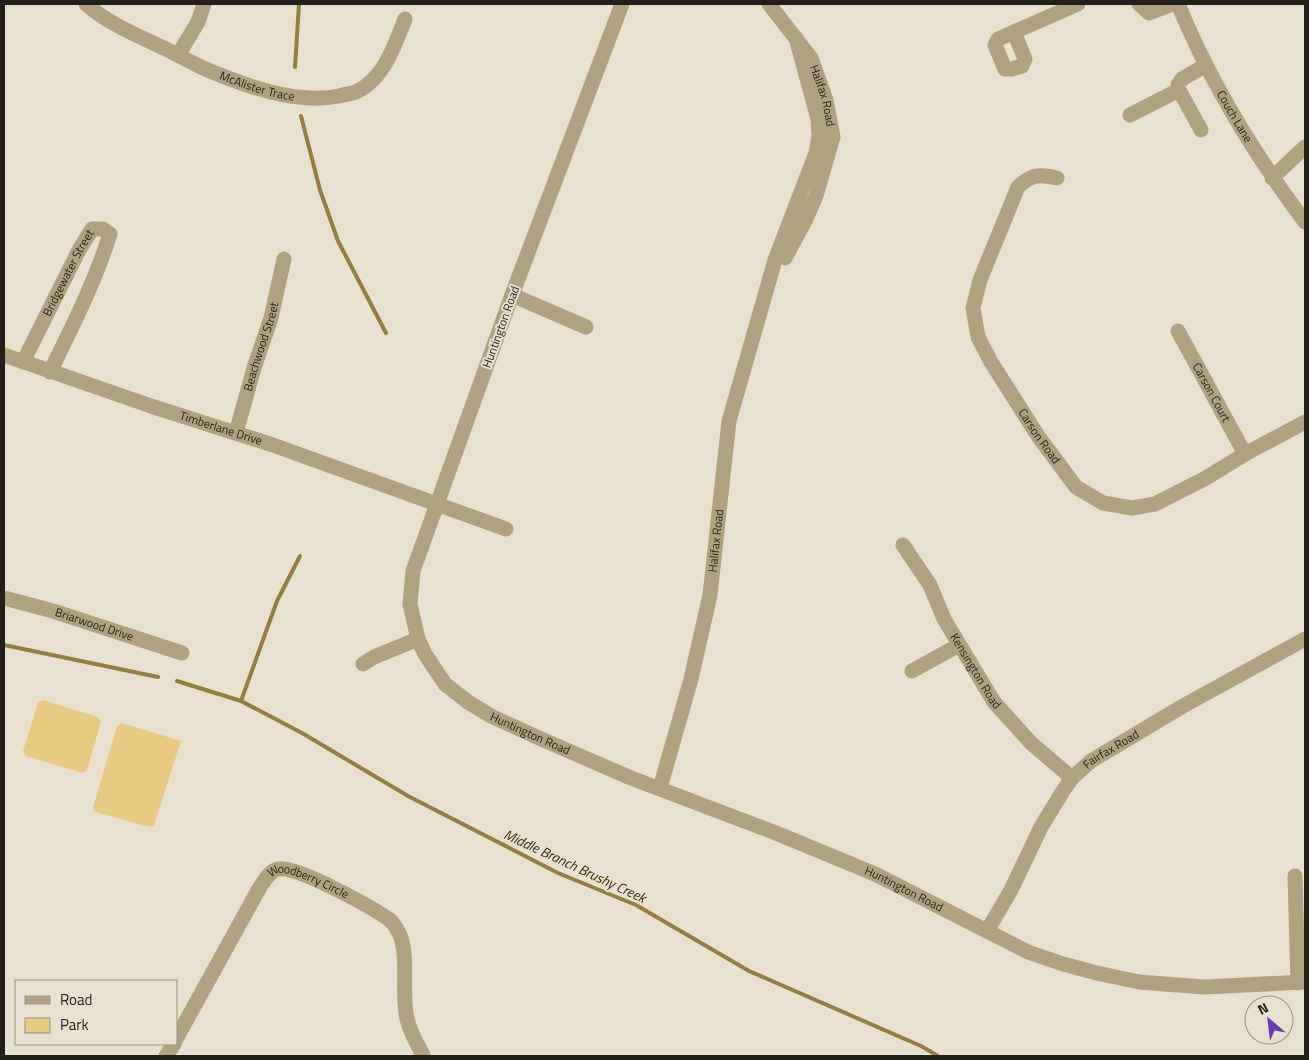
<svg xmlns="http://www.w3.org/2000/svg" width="1309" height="1060" viewBox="0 0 1309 1060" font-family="'Titillium Web',sans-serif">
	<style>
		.green { fill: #e8ca83 }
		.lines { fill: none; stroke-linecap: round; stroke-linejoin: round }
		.stream { stroke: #967e3e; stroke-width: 4 }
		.minor { stroke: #b0a27f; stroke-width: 15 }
		.labels { text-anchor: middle; stroke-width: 4; stroke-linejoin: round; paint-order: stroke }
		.street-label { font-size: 12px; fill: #221f18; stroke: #e8e1cf }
		.water-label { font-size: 14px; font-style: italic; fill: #352800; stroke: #e8e1cf }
	</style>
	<rect width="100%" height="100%" fill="#e8e1cf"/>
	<path class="green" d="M 43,700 L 98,717 L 101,722 L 87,770 L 83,773 L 26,756 L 23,751 L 38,703 Z
		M 122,723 L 181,741 L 154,825 L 150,827 L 95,812 L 93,807 L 117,726 Z"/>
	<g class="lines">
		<path class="stream" d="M 295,67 L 299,4
			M 301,116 L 320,190 L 338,241 L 386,333
			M 4,645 L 158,677
			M 177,681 L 241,701 L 302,733 L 408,796 L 558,873 L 636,905 L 749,971 L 921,1046 L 938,1056
			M 241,701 L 277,601 L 300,556"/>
		<g class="minor">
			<path id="s1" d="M 86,4 C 109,24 138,36 166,49 C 178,55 190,62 203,68 C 243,85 296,105 339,96 C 345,94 353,94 358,91 C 384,78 395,45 405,19"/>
			<path id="s2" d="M 622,4 L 512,295 L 413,571 L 410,604 L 418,639 L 425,654 L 445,684 L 468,702 L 491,716 L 539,738 L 631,778 L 776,833 L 875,874 L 1028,952 L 1063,964 L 1097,973 L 1139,982 L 1204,987 L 1305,982"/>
			<path id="s3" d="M 769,4 L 811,58 L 826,100 L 833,137 L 816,196 L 805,221 L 785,258"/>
			<path d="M 1139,4 L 1149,13 L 1172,4"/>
			<path id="s4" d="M 1178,4 C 1210,82 1254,154 1305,222"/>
			<path d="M 1014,32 L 1025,59 L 1022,66 L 1012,69 L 1005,69 L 995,45 L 998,39 L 1078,4"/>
			<path d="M 178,55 L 198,22 L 204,4"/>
			<path d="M 1130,115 L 1179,90"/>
			<path d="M 1201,130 L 1179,90 L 1178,85 L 1182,79 L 1206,65"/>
			<path id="s5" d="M 1057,178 C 1039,174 1032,174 1018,187 L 980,280 L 973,308 L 978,337 L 991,362 L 1038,436 L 1076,487 L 1103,503 L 1132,508 L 1155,504 L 1206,478 L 1245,454 L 1305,422"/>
			<path d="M 1272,178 L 1305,147"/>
			<path d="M 512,295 L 586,327"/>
			<path id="s6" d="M 1178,331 L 1245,454"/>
			<path id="s7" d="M 4,355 L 151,406 L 270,444 L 506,529"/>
			<path id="s8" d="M 23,362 L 79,250 L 92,229 L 103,229 L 110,234 C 95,282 72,327 50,372"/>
			<path id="s9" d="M 236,433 L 254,368 L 271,318 L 284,259"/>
			<path id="s10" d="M 903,545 L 930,585 L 944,619 L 994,702 L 1031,743 L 1072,778"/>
			<path id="s11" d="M 4,598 L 53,611 L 182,653"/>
			<path d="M 363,664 L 374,657 L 418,639"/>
			<path d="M 912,671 L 959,645"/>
			<path id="s12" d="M 660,788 L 691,679 L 710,595 L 729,421 L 775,260 L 816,153 L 819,136 L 818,119 L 796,38"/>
			<path d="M 1295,876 L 1298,983"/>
			<path id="s13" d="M 987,931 L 1011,890 L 1041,827 L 1063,791 L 1072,778 L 1091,761 L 1183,706 L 1305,639"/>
			<path id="s14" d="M 176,1039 L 260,887 C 265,880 270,870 279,869 C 298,866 373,908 390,920 C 393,923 397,929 399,933 C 409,953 402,990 406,1013 C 408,1028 416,1042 423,1055 L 421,1056"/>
			<path d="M 166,1056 L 174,1044"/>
		</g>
	</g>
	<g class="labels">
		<g class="street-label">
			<text dy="4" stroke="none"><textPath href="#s1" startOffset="191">McAlister Trace</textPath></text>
			<text dy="4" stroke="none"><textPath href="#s3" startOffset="108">Halifax Road</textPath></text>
			<text dy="4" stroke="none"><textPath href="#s4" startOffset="126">Couch Lane</textPath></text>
			<text dy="4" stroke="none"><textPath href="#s8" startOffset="100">Bridgewater Street</textPath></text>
			<text transform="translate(501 327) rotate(-70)" y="4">Huntington Road</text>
			<text dy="4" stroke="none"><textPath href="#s9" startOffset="90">Beachwood Street</textPath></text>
			<text dy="4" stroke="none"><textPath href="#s6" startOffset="70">Carson Court</textPath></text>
			<text dy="4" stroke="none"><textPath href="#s7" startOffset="229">Timberlane Drive</textPath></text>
			<text dy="4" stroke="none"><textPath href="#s5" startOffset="318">Carson Road</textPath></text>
			<text dy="4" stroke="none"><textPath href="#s12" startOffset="254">Halifax Road</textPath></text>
			<text dy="4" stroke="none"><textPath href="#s11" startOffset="94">Briarwood Drive</textPath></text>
			<text dy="4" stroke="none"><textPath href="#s10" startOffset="146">Kensington Road</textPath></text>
			<text dy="4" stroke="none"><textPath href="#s2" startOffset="825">Huntington Road</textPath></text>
			<text dy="4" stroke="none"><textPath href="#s13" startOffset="224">Fairfax Road</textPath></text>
			<text dy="4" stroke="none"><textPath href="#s14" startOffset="232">Woodberry Circle</textPath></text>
			<text dy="4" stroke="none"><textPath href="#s2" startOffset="1230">Huntington Road</textPath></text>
		</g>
		<g class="water-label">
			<text transform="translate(575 866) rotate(25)" y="5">Middle Branch Brushy Creek</text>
		</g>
	</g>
	<rect width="1309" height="1060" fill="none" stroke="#221f18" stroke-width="10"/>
	<rect x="15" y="980" width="162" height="65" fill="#e8e1cf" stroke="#999386"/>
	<rect x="25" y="996" width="25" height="8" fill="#b0a27f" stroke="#999386"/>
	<text x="60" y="1005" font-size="15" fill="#221f18">Road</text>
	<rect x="25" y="1018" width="25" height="15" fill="#e8ca83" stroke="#999386"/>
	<text x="60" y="1030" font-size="15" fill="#221f18">Park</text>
	<g transform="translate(1269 1020) rotate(332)"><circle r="24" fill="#e8e1cf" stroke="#999386"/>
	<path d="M0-4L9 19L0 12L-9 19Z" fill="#6c3ab2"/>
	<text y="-8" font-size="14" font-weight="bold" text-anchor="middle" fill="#221f18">N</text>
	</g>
</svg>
